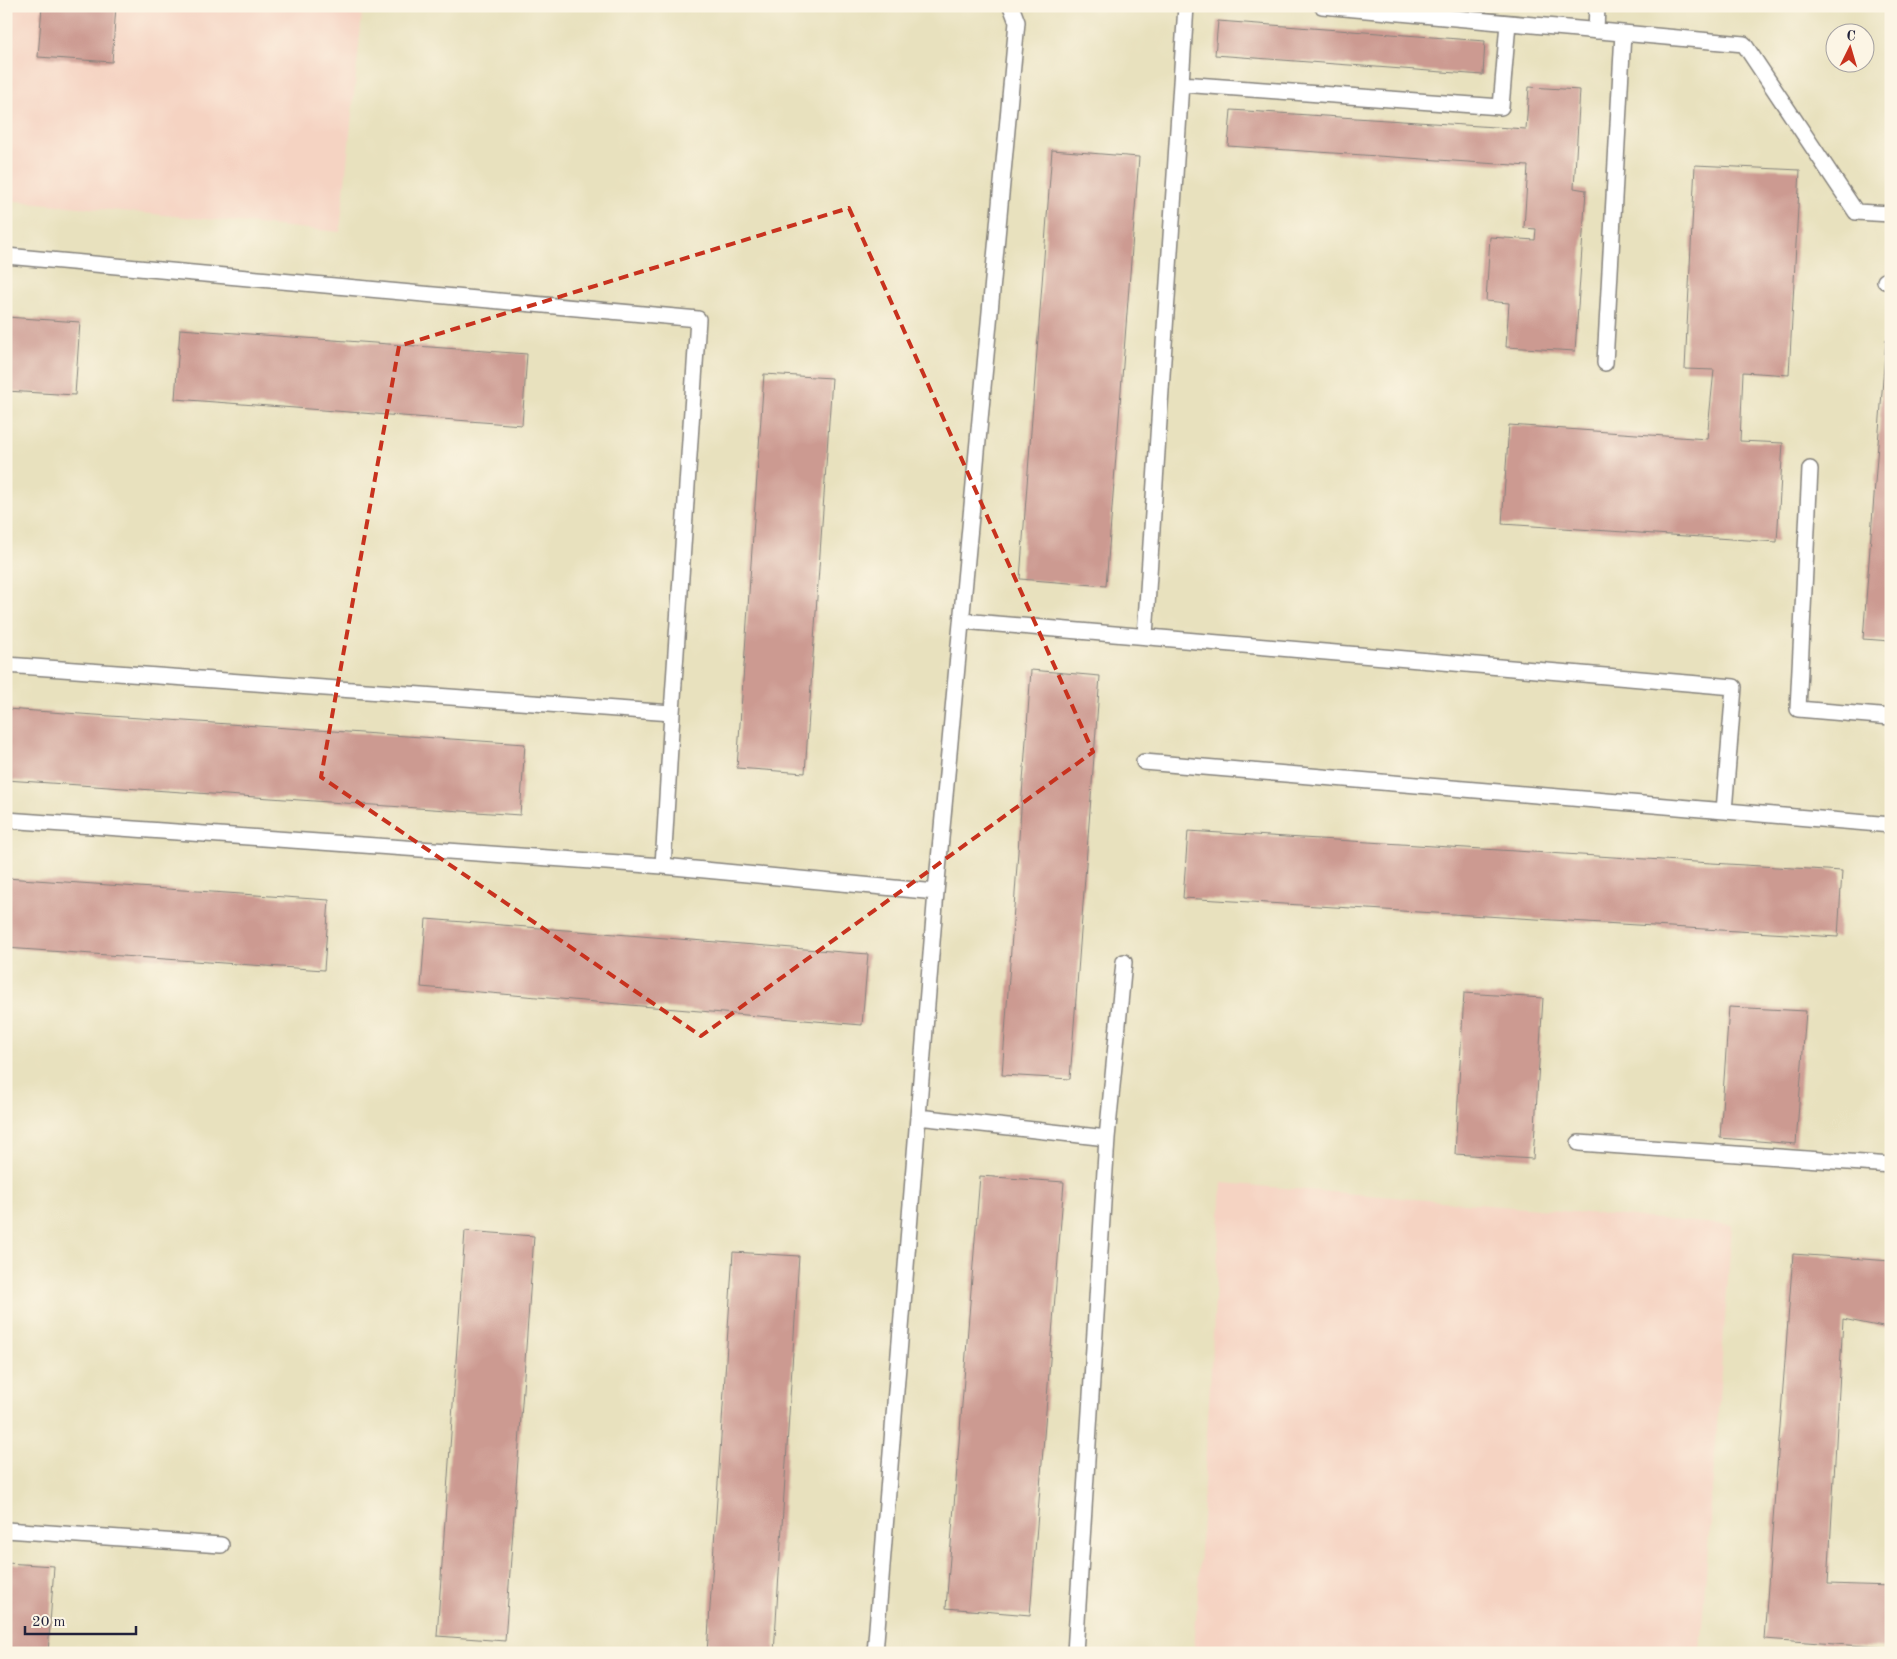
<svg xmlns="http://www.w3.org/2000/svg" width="1897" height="1659" viewBox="0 0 1897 1659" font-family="'Old Standard TT',serif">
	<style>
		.built { fill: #f5d3c2 }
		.building { fill: #cc9a91 }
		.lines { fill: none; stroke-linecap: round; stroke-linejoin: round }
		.service-casing { stroke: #85827c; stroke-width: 18 }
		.service { stroke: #fff; stroke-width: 15 }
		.marked { fill: none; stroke: #c8321e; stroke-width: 4; stroke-dasharray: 10 6; stroke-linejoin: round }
	</style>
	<rect width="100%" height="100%" fill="#fcf5e5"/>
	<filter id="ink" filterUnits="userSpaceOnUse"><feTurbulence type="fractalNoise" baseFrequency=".02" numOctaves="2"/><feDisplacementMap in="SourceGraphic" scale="10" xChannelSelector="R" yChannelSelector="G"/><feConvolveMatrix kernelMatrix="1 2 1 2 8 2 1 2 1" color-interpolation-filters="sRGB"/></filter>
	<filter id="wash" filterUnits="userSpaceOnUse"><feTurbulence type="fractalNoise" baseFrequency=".0096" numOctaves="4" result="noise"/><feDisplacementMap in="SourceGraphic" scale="20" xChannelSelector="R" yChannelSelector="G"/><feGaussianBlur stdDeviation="1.12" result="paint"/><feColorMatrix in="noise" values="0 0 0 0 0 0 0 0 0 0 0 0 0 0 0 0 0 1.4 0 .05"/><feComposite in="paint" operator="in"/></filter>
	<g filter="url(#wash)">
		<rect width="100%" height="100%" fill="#e8e1be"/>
		<path class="built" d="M 6,6 L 363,6 L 340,232 L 6,200 Z
			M 1222,1183 L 1732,1225 L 1700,1653 L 1194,1653 Z"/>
		<g id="blocks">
			<path class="building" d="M 42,6 L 116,6 L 112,62 L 38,57 Z
				M 1218,21 L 1485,41 L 1483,75 L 1215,55 Z
				M 1529,87 L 1580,90 L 1574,188 L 1586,190 L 1575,351 L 1506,347 L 1509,303 L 1486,301 L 1490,237 L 1535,240 L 1536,229 L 1524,228 L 1528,166 L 1228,146 L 1231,110 L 1526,129 Z
				M 1052,150 L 1139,157 L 1106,586 L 1020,579 Z
				M 1695,165 L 1800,170 L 1789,375 L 1743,372 L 1740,441 L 1783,443 L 1777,542 L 1502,524 L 1509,425 L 1707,439 L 1714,370 L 1685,369 Z
				M 6,317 L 80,322 L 75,395 L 6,391 Z
				M 180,329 L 527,354 L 522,425 L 175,399 Z
				M 1886,340 L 1891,340 L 1891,641 L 1863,639 Z
				M 764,374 L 832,378 L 805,773 L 737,768 Z
				M 1031,670 L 1100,676 L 1070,1079 L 1002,1075 Z
				M 6,709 L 525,744 L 520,815 L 6,780 Z
				M 1188,831 L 1842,871 L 1838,937 L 1183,898 Z
				M 6,878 L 329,900 L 324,970 L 6,948 Z
				M 426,919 L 868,954 L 862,1025 L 421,987 Z
				M 1464,993 L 1543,998 L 1533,1159 L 1455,1154 Z
				M 1729,1007 L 1806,1011 L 1796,1144 L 1720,1138 Z
				M 980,1176 L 1064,1182 L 1030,1615 L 946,1608 Z
				M 465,1231 L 534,1236 L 505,1641 L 437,1636 Z
				M 733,1252 L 799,1256 L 774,1653 L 707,1653 Z
				M 1793,1254 L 1891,1261 L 1888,1328 L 1843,1319 L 1828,1584 L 1891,1586 L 1891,1648 L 1764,1639 Z
				M 6,1563 L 54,1566 L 48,1653 L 6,1653 Z"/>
		</g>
	</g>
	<g filter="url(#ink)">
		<use href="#blocks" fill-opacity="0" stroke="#85827c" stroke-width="1"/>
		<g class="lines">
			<defs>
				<path id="service" d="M 1322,6 L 1744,44 L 1856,212 L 1891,214
					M 1596,31 L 1597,6
					M 1181,84 L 1501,107 L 1508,23
					M 6,256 L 698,319 L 672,713 L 6,665
					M 1885,281 L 1891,282
					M 1605,363 L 1623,33
					M 1810,469 L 1798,709 L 1891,717
					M 962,621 L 1734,687 L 1724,811
					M 1145,636 L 1186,6
					M 1144,762 L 1891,825
					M 6,820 L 663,866 L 936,892
					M 663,866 L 672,713
					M 918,1117 L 1107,1138 L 1124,962
					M 1579,1143 L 1891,1165
					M 6,1530 L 221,1545
					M 875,1653 L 936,892 L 1017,22 L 1011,6
					M 1075,1653 L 1107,1138"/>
			</defs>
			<use href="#service" class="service-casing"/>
			<use href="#service" class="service"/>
		</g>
	</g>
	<path class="marked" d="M 849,208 L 1093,752 L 701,1036 L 321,777 L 399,346 Z"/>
	<rect width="1897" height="1659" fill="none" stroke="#fcf5e5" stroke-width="25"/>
	<g transform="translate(1850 48) rotate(5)"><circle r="24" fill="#fcf5e5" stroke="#a5a1a1"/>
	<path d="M0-4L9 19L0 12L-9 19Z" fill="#c8321e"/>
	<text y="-8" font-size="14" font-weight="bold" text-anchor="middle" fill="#22223b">С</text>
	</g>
	<path d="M25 1626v8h111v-8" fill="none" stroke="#22223b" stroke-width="2.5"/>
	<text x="32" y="1626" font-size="15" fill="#22223b" stroke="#fcf5e5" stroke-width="4" paint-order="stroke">20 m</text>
</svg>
